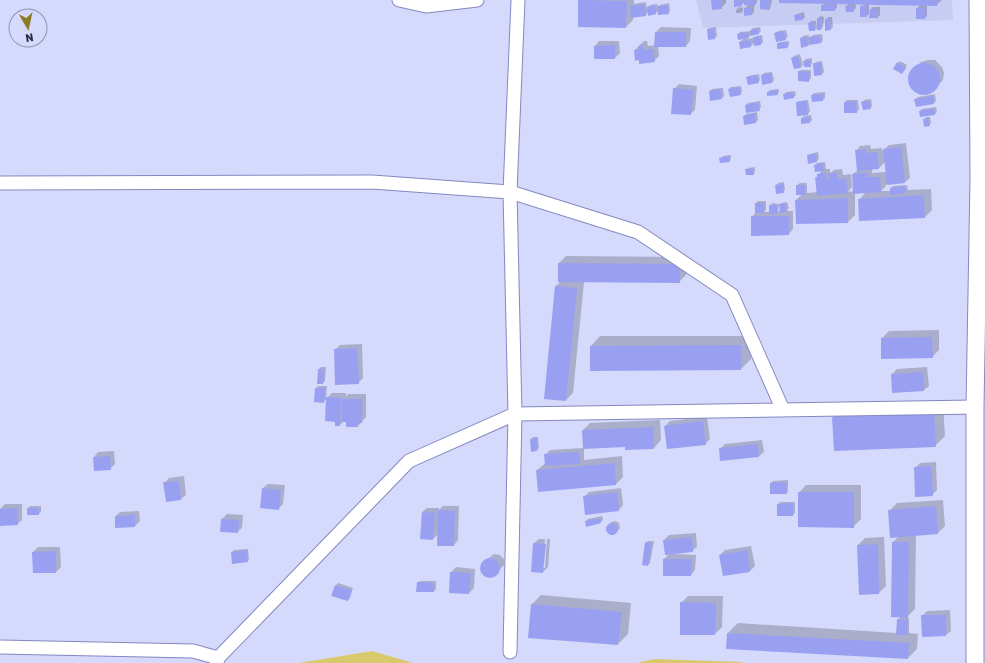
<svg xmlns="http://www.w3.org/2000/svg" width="985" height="663" viewBox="0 0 985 663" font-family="Rubik,sans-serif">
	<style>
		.built { fill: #c7ccf2 }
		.green { fill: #d9c96d }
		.shadow { fill: #0003; fill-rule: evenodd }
		.building { fill: #99a0f1 }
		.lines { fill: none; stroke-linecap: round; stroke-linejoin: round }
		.minor-casing { stroke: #8388be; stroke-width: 15 }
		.tertiary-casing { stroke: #8388be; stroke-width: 19 }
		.minor { stroke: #fff; stroke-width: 13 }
		.tertiary { stroke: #fff; stroke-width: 17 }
	</style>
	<rect width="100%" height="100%" fill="#d5dafd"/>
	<path class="built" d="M 696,0 L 952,0 L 953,20 L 703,28 Z"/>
	<path class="green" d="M 372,651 L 413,663 L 299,663 Z
		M 654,659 L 741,662 L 744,663 L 637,663 Z"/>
	<path class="shadow" d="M 580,0 L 634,0 L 634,4 L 646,2 L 647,8 L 650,5 L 657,4 L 658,7 L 660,5 L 669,3 L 670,11 L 668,13 L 658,11 L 656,13 L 649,14 L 648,12 L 646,15 L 633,17 L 633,20 L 626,27 L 579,1 Z
		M 712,0 L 726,0 L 726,3 L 721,8 Z
		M 735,0 L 757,0 L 757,3 L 754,5 L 754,12 L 752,14 L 745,8 L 748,5 L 743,3 L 739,8 L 743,7 L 743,11 L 741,13 L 736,13 L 736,10 L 740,6 Z
		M 761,0 L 772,0 L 771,6 L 769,9 Z
		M 780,0 L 942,0 L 936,5 L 927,5 L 927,16 L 925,18 L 917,9 L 920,5 L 869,4 L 869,14 L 866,16 L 861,7 L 865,4 L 855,3 L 856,8 L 853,11 L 846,6 L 850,3 L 837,3 L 837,8 L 834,10 L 822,6 L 825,3 Z
		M 873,7 L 880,7 L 880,15 L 878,17 L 871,9 Z
		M 804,12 L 805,17 L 803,19 L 796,20 L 795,16 L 797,14 Z
		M 820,16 L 824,17 L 823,27 L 821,29 L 818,29 L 818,19 Z
		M 828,17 L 832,17 L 833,27 L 831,29 L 826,20 Z
		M 811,21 L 816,21 L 817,28 L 815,30 L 809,23 Z
		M 661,27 L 691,28 L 690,41 L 686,46 L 658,46 L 659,56 L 654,61 L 635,50 L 644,41 L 647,41 L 648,46 L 656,45 L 656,32 Z
		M 716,27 L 717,36 L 715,38 L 708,30 L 710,28 Z
		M 760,27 L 761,31 L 756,36 L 762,35 L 763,42 L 761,44 L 755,42 L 751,46 L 741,47 L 740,42 L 744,38 L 738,34 L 740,32 L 751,31 L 753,28 ZM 758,34 L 754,38 L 746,39 L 751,35 Z
		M 786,30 L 788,37 L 785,39 L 775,33 L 778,31 Z
		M 822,34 L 823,40 L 821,43 L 810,44 L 808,46 L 802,46 L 801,38 L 803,36 L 809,35 L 809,38 L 813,35 Z
		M 599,41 L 619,41 L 620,53 L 615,58 L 595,58 L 595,46 Z
		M 789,41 L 789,45 L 787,47 L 778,44 L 780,42 Z
		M 800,54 L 803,65 L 801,67 L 792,58 L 794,56 Z
		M 812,58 L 812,63 L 810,66 L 804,61 L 806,59 Z
		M 928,60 L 935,60 L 942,67 L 944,73 L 943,80 L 933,91 L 930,93 L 921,94 L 915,91 L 911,85 L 910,78 L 911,72 L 921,62 Z
		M 822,61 L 824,72 L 822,74 L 814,64 L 816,62 Z
		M 900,61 L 907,65 L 904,71 L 898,63 Z
		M 801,70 L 811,70 L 811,78 L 809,81 L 799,72 Z
		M 772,72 L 774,80 L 772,83 L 762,75 L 764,73 Z
		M 759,74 L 760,80 L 758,82 L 747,78 L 749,76 Z
		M 679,84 L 697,86 L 695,110 L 690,114 L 674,89 Z
		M 741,86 L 742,92 L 740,94 L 729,89 L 731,87 Z
		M 723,88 L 724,96 L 722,98 L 710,91 L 712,89 Z
		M 779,89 L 779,92 L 777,94 L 768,92 L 770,90 Z
		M 795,91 L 796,95 L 794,97 L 784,95 L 786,92 Z
		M 825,92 L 825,98 L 823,100 L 812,95 L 814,93 Z
		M 935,94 L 936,101 L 934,103 L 916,99 L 918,97 Z
		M 871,99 L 872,106 L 870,108 L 862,102 L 864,100 Z
		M 808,100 L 810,111 L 808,114 L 797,103 L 799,101 Z
		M 847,100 L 858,100 L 859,110 L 856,112 L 845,102 Z
		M 760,101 L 761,107 L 759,110 L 746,105 L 748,103 Z
		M 936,107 L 937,112 L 935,114 L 920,111 L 922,109 Z
		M 757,112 L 758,120 L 756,122 L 745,124 L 744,116 L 746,114 Z
		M 811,115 L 812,120 L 810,122 L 802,118 L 804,116 Z
		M 926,117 L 930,117 L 931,123 L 929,125 L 924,120 Z
		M 906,143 L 910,178 L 905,182 L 886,184 L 886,186 L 881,191 L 891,191 L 891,188 L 893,186 L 907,185 L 908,190 L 931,189 L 932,210 L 925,217 L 859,200 L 866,192 L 855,193 L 855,215 L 848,222 L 796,200 L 802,194 L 797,185 L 800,183 L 807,183 L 807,193 L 817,192 L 816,178 L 822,170 L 815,165 L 817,163 L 825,162 L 826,169 L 830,169 L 830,173 L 834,170 L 842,169 L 843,175 L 851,174 L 852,187 L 848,192 L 854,191 L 853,174 L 858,170 L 856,151 L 860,146 L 870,145 L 871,149 L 882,148 L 882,151 L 889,145 ZM 885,162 L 886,172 L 872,173 L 872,168 L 879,168 Z
		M 818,152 L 819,159 L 817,161 L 808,156 L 810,154 Z
		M 731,155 L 731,159 L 729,161 L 721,158 L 723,156 Z
		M 755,167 L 755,172 L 753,174 L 746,170 L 748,168 Z
		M 784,182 L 785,190 L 783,192 L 776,185 L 778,183 Z
		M 758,201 L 766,201 L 766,210 L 764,212 L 770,212 L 770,206 L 772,203 L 779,204 L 778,211 L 781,211 L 780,205 L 782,203 L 787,202 L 789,208 L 786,211 L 793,211 L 793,229 L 789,234 L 752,217 L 756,212 L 756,203 Z
		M 566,256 L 687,257 L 686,275 L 679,282 L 584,282 L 573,393 L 566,400 L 556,286 L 561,281 L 559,263 Z
		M 939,330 L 939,350 L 932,357 L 882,338 L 889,331 Z
		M 600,336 L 751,336 L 751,359 L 741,369 L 591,370 L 591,346 Z
		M 362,344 L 363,378 L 358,383 L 335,350 L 340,345 Z
		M 321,367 L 326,367 L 325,381 L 323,383 L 319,369 Z
		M 927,367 L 929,386 L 924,390 L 892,374 L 897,369 Z
		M 318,386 L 327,386 L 326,399 L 332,393 L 346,393 L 346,397 L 348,394 L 366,394 L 366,417 L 358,426 L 347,421 L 344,421 L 340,425 L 336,421 L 327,399 L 323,402 L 316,388 Z
		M 943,403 L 945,436 L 935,446 L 833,418 L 843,408 Z
		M 707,417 L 710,439 L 705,444 L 665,426 L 670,421 Z
		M 660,420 L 661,440 L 654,448 L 626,445 L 584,448 L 584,460 L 622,456 L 623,477 L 616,484 L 537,470 L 546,463 L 545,455 L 550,450 L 584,448 L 583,430 L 590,423 Z
		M 533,437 L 538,437 L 539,448 L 537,450 L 531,439 Z
		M 762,440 L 764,452 L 759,456 L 720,449 L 725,444 Z
		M 114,451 L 115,464 L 110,469 L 94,457 L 98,452 Z
		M 936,462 L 937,490 L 932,495 L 915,468 L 920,463 Z
		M 184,476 L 186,495 L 181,499 L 166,501 L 165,483 L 169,478 Z
		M 788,480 L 788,491 L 786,493 L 771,483 L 773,481 Z
		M 268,484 L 285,485 L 283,504 L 278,509 L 263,488 Z
		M 806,485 L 861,485 L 861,519 L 853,527 L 799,493 Z
		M 621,488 L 623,505 L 619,510 L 584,497 L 589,492 Z
		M 943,500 L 945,526 L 938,533 L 916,535 L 915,609 L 906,618 L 909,618 L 909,633 L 918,634 L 917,649 L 908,658 L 728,633 L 738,623 L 897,633 L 898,620 L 901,616 L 893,542 L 899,536 L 889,511 L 897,503 Z
		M 780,502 L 795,502 L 795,513 L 793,515 L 778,504 Z
		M 5,504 L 22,504 L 22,520 L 17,524 L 0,509 Z
		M 30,506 L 41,506 L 41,512 L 38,514 L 28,508 Z
		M 443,506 L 459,506 L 458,540 L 454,545 L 438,534 L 433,539 L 421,538 L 422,512 L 427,508 L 439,508 L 439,510 Z
		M 139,511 L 140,521 L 135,526 L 116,516 L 120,512 Z
		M 227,514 L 243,515 L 242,528 L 237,532 L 221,531 L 222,519 Z
		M 602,516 L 603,520 L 601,522 L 586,521 L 588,519 Z
		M 615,521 L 619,523 L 620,528 L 615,534 L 611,535 L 607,532 L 606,529 L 611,522 Z
		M 696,533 L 697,547 L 692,551 L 674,553 L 674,554 L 696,555 L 695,570 L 691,575 L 664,559 L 670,553 L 664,540 L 669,535 Z
		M 884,537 L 886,586 L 879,593 L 858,545 L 865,538 Z
		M 539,539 L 545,539 L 543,568 L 545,568 L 547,539 L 550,539 L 548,567 L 543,572 L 534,543 Z
		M 648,541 L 654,541 L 650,563 L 648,565 L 646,543 Z
		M 751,546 L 755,566 L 750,571 L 723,575 L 720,555 L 725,550 Z
		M 38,547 L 60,547 L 61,567 L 56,572 L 34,572 L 33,552 Z
		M 248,549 L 249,559 L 247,561 L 232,552 L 234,550 Z
		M 494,554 L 500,555 L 504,559 L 504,565 L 495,575 L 490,577 L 482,573 L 481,567 L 484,562 Z
		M 456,567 L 475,569 L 474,588 L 469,593 L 450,592 L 451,572 Z
		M 420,581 L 436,581 L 436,589 L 434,591 L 418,583 Z
		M 338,583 L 353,588 L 350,598 L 347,600 L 336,585 Z
		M 541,595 L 631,603 L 628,634 L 618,644 L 529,637 L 532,604 Z
		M 688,596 L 723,596 L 722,627 L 715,634 L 681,603 Z
		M 950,610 L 951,631 L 946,635 L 922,616 L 927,611 Z"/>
	<path class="building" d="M 578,0 L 627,1 L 626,28 L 578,27 Z
		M 711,0 L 721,0 L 722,9 L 712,10 Z
		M 734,0 L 742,0 L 742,6 L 734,7 Z
		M 744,0 L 755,0 L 755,6 L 744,5 Z
		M 760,0 L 770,0 L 770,10 L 760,9 Z
		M 779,0 L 937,0 L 937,6 L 779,3 Z
		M 644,4 L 646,16 L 631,18 L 630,6 Z
		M 655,5 L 656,14 L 648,16 L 647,7 Z
		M 668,5 L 669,14 L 658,15 L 657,6 Z
		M 821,5 L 835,5 L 835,11 L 821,11 Z
		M 845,6 L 853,6 L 854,12 L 846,12 Z
		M 860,6 L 867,6 L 867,17 L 860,17 Z
		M 744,8 L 752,8 L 752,15 L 744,16 Z
		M 916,8 L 925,8 L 925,19 L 916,19 Z
		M 870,9 L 878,9 L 878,18 L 869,18 Z
		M 802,14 L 803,20 L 795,21 L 794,15 Z
		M 817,18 L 822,18 L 821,30 L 817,30 Z
		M 825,19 L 830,19 L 831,30 L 825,31 Z
		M 814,22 L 815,31 L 809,31 L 808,23 Z
		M 714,28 L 715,39 L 708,40 L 707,29 Z
		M 758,28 L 759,34 L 751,36 L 750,30 Z
		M 784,31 L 786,40 L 776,42 L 774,33 Z
		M 655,32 L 686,32 L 686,47 L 654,47 Z
		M 748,32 L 749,38 L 738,40 L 737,34 Z
		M 820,36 L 821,43 L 810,45 L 809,37 Z
		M 753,37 L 761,37 L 761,45 L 754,46 Z
		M 807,37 L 808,46 L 801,48 L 800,38 Z
		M 750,40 L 751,47 L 740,49 L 739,42 Z
		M 787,42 L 788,48 L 777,49 L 777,43 Z
		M 615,45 L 615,59 L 594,59 L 594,46 Z
		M 643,45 L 643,50 L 653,49 L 655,62 L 639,64 L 639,60 L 635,61 L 634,50 L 639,49 L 638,46 Z
		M 798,56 L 801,68 L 794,69 L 791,58 Z
		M 810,60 L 811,67 L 804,67 L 803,61 Z
		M 897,62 L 906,68 L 902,74 L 893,69 Z
		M 813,63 L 821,63 L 822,75 L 814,76 Z
		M908 79a16 16 0 1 1 32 0a16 16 0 1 1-32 0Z
		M 798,71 L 809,72 L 809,82 L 798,81 Z
		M 771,73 L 772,83 L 762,85 L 761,75 Z
		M 757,75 L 759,83 L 748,85 L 746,77 Z
		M 739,87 L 741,95 L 730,97 L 728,89 Z
		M 673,88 L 693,90 L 691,115 L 671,114 Z
		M 721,89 L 722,99 L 710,101 L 709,91 Z
		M 777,90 L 778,95 L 767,96 L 767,92 Z
		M 793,92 L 794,98 L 784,100 L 783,94 Z
		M 823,94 L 823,101 L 812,102 L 811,95 Z
		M 933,96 L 934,104 L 916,107 L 914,99 Z
		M 806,101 L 808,115 L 797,116 L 796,102 Z
		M 856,101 L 857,113 L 844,113 L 844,102 Z
		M 869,101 L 871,109 L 863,110 L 861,102 Z
		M 758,102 L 760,111 L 746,113 L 745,105 Z
		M 934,108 L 935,115 L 920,117 L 919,111 Z
		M 755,113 L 756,123 L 744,125 L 743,116 Z
		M 810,117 L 810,123 L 801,124 L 801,118 Z
		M 928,118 L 930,126 L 924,127 L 923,119 Z
		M 901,147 L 905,183 L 887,185 L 883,149 Z
		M 866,149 L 866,153 L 877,152 L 879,169 L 857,171 L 855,150 Z
		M 816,154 L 817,162 L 808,164 L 807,155 Z
		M 729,156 L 730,162 L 720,163 L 719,158 Z
		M 823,163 L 824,171 L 815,172 L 814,165 Z
		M 745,169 L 753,169 L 754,175 L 746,175 Z
		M 825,173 L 826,179 L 829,179 L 828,174 L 837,173 L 838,179 L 846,178 L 848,193 L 817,196 L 815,177 L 817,177 L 817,174 Z
		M 867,173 L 867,177 L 880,177 L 881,192 L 853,194 L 852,174 Z
		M 783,184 L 784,193 L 776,194 L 775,185 Z
		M 796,185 L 805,185 L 805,195 L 796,195 Z
		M 905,186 L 906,193 L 890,195 L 890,188 Z
		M 924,195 L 925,218 L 859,221 L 858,199 Z
		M 848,198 L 848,223 L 796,224 L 795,200 Z
		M 755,203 L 764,203 L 764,213 L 755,213 Z
		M 785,203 L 787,211 L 780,213 L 779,204 Z
		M 769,205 L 777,205 L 777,214 L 769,214 Z
		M 751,216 L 789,216 L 789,235 L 751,236 Z
		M 558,263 L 680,264 L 680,283 L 558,282 Z
		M 555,286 L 577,288 L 566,401 L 544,399 Z
		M 932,337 L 933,358 L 881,359 L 881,338 Z
		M 741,345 L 741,370 L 590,371 L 590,346 Z
		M 357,348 L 359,384 L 335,385 L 334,349 Z
		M 318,369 L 324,369 L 323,384 L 317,384 Z
		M 923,372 L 924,391 L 892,393 L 891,374 Z
		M 315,388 L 325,388 L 324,403 L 314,402 Z
		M 326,397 L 341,398 L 340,426 L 335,426 L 335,422 L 325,421 Z
		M 342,399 L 362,399 L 362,423 L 358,423 L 358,427 L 346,427 L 346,422 L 342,422 Z
		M 934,413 L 936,447 L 834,451 L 832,417 Z
		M 703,421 L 706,445 L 667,449 L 664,426 Z
		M 653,427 L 654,449 L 625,450 L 625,447 L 583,449 L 582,430 Z
		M 537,438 L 537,451 L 531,452 L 530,439 Z
		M 758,444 L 759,457 L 720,461 L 719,448 Z
		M 579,452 L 580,464 L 545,466 L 544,454 Z
		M 110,456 L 111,470 L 94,471 L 93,457 Z
		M 615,463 L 616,485 L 538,492 L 536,470 Z
		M 931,466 L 933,496 L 915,497 L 914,467 Z
		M 179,481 L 181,500 L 166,502 L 163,482 Z
		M 786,482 L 787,494 L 770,494 L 770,483 Z
		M 262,488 L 281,490 L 279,510 L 260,508 Z
		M 617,492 L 619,511 L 585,515 L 583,496 Z
		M 798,492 L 854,492 L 854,528 L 798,527 Z
		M 793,503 L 793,516 L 777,516 L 777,504 Z
		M 936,506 L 938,534 L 890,538 L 888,510 Z
		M 17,508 L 18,525 L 0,526 L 0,509 Z
		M 27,508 L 39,508 L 39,515 L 27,515 Z
		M 438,510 L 455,511 L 454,546 L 437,546 Z
		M 422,512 L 435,513 L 433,540 L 420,539 Z
		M 135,515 L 135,527 L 115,528 L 115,516 Z
		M 600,518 L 601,523 L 586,527 L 585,521 Z
		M 221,519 L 239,520 L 238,533 L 220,532 Z
		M606 529a6 6 0 1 1 12 0a6 6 0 1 1-12 0Z
		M 692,537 L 693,552 L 665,555 L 663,540 Z
		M 645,542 L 652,543 L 648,566 L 642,565 Z
		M 892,542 L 909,542 L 908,618 L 891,617 Z
		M 533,543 L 546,544 L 543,573 L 531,572 Z
		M 878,544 L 879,594 L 859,595 L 857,545 Z
		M 247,550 L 248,562 L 232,564 L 231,552 Z
		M 747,550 L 750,572 L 723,576 L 719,555 Z
		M 56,551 L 56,573 L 33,573 L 32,552 Z
		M480 568a10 10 0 1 1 20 0a10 10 0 1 1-20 0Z
		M 663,559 L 692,559 L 691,576 L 663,576 Z
		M 450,572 L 471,573 L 469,594 L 449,593 Z
		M 417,582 L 434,583 L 434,592 L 416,592 Z
		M 335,585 L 352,590 L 348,601 L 331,596 Z
		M 680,602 L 716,603 L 715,635 L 680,635 Z
		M 531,604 L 622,612 L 618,645 L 528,638 Z
		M 921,615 L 946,615 L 946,636 L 922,637 Z
		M 897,619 L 908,620 L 907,635 L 896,635 Z
		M 727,633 L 909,643 L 908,659 L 726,649 Z"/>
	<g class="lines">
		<defs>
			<path id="minor" d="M 399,0 L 426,6 L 477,0
				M 0,183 L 372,182 L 510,192 L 638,232 L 732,295 L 783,410
				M 0,647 L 193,651 L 218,658
				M 510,652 L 515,414 L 510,192 L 518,0
				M 217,663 L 218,658 L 409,461 L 515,414 L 975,407"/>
			<path id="tertiary" d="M 975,663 L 975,407 L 979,179 L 978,0"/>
		</defs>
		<use href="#minor" class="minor-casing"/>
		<use href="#tertiary" class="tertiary-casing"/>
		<use href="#minor" class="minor"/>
		<use href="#tertiary" class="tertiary"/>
	</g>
	<g transform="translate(28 28) rotate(171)"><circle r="19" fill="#d5dafd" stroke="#9094b1"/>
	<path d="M0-3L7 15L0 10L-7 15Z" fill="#8c7d23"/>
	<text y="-6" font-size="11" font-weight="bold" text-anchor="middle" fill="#282a40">N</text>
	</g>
</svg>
